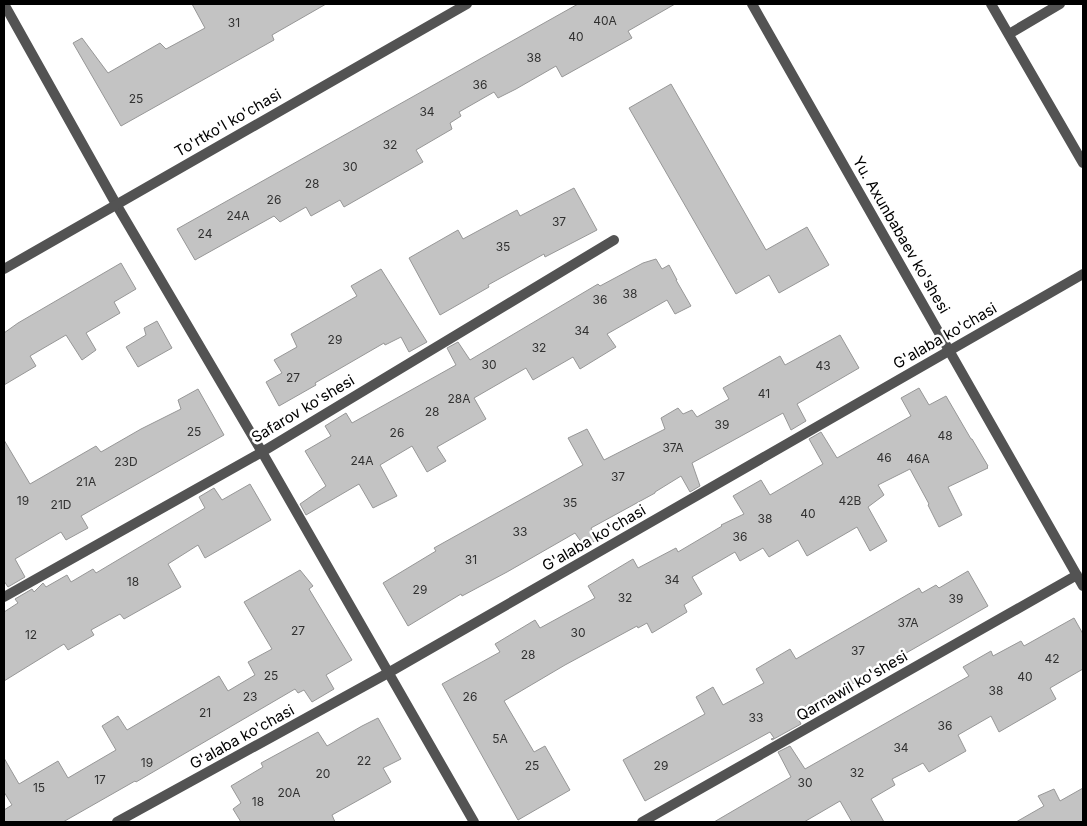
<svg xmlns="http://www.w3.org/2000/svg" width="1087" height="826" viewBox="0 0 1087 826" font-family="Inter,sans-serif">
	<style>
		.building { fill: #c3c3c3; stroke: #979797 }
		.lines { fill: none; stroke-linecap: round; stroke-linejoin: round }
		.minor { stroke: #535353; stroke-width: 10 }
		.tertiary { stroke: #535353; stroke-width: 10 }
		.labels { text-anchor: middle; stroke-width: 5; stroke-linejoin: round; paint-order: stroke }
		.number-label { font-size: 12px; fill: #313131 }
		.street-label { font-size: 15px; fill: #000; stroke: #fff }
	</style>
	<rect width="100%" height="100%" fill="#fff"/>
	<path class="building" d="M 192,4 L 326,4 L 272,35 L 274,40 L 121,126 L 73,43 L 82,38 L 108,73 L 160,43 L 166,49 L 205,28 Z
		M 578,4 L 675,4 L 628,31 L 632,38 L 562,77 L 556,66 L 516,89 L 498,98 L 494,92 L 459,112 L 461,116 L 450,123 L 452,129 L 416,150 L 423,162 L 344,207 L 340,200 L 311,216 L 306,207 L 280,222 L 274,216 L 195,260 L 177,229 Z
		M 671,84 L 766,250 L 807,227 L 829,265 L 779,293 L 769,275 L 736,294 L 629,108 Z
		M 574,188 L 597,230 L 545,257 L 544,254 L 488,285 L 489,287 L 440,315 L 409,258 L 458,230 L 463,239 L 517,210 L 520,216 Z
		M 656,259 L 662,269 L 669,265 L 677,280 L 676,280 L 691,306 L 675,314 L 667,300 L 607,334 L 616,347 L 580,369 L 573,357 L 533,380 L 526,368 L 474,398 L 486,419 L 437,447 L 446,461 L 427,472 L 412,446 L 380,465 L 397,496 L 373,508 L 359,484 L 306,515 L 300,504 L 326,486 L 305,451 L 331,436 L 325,426 L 346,413 L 352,423 L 456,365 L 447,348 L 458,342 L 470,360 L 598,284 L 600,286 L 643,263 Z
		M 121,263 L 136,289 L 114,302 L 120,313 L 86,333 L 96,350 L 82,360 L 66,335 L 30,356 L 36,366 L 4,385 L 4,333 L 18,323 Z
		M 381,269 L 427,342 L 409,352 L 401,337 L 385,345 L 384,343 L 315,383 L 316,385 L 279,406 L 266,382 L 282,373 L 274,360 L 297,347 L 291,334 L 357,296 L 351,286 Z
		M 157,321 L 172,348 L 138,367 L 126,347 L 146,335 L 144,328 Z
		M 840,335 L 859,368 L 797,404 L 806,421 L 791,430 L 783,413 L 692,463 L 700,486 L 690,492 L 681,476 L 655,492 L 655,493 L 591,528 L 597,540 L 584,546 L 575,533 L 507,572 L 462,596 L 461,594 L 408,626 L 383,583 L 436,551 L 434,548 L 583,465 L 568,438 L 587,429 L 604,460 L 665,429 L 661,418 L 678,408 L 683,414 L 692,410 L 697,417 L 729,399 L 723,388 L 780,356 L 785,365 Z
		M 919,388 L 929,405 L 946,396 L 971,439 L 972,439 L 988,466 L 987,467 L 988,468 L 948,487 L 962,515 L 939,527 L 928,505 L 929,504 L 910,469 L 878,485 L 884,495 L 868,507 L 887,541 L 870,551 L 857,527 L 807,556 L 798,540 L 769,557 L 763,548 L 740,561 L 735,552 L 692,577 L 702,594 L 684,605 L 687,612 L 652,633 L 647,623 L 638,628 L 637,626 L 565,665 L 504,701 L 534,752 L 545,746 L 570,790 L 518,820 L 442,684 L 500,652 L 495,644 L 535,620 L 540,628 L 595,598 L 588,586 L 633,559 L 638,568 L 676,548 L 678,552 L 722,526 L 721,525 L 744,514 L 733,496 L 761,480 L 770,495 L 823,464 L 809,439 L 821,432 L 837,458 L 911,416 L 901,398 Z
		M 198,389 L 224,435 L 81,516 L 88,528 L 66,540 L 61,532 L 15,559 L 25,577 L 8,587 L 4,581 L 4,440 L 30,484 L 96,446 L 101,452 L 141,429 L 181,409 L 178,400 Z
		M 250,484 L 271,520 L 205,558 L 198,545 L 168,564 L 181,587 L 124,619 L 120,614 L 91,630 L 94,635 L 68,650 L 64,644 L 4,681 L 4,612 L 18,603 L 15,599 L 32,589 L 34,592 L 43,583 L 46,587 L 67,575 L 71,582 L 93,569 L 96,573 L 205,508 L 199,497 L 214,488 L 222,500 Z
		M 300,570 L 313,586 L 309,589 L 352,660 L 326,675 L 334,689 L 312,702 L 304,690 L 298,693 L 295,689 L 136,782 L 135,781 L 63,822 L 4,822 L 4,810 L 12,805 L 4,792 L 4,758 L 19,784 L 58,761 L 68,778 L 116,750 L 102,726 L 118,716 L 127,730 L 219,676 L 228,691 L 255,675 L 248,662 L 272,649 L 244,602 Z
		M 968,571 L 988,606 L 847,687 L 845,685 L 795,712 L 801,724 L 772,740 L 771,739 L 774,738 L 770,732 L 645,801 L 623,760 L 705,714 L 696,697 L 713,687 L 723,705 L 764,683 L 756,669 L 790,649 L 796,659 L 919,588 L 922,593 L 936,585 L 939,588 Z
		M 1074,618 L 1083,634 L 1083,669 L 1050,688 L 1056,699 L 999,732 L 991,716 L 958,735 L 966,751 L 929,772 L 923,763 L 892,779 L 895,785 L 871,799 L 884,822 L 852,822 L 840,801 L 804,822 L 714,822 L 791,777 L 778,752 L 790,746 L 805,769 L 969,676 L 963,667 L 991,651 L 993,656 L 1021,641 L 1024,646 Z
		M 378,718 L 401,759 L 383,768 L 391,782 L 332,815 L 335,822 L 241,822 L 233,809 L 241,803 L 231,786 L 263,767 L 261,763 L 318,732 L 327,746 L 362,726 Z
		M 1083,788 L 1083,822 L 1016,822 L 1044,806 L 1038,796 L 1054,789 L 1060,801 Z"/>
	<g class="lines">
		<path class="minor" d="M 4,4 L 116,204 L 262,452 L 474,822
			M 752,4 L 1083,586
			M 991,4 L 1083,163
			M 1009,34 L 1060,4
			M 4,597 L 262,452 L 614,240
			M 642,822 L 1077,575"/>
		<path class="tertiary" d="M 4,269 L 467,4
			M 117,822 L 388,673 L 1083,274"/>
	</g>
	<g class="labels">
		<g class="number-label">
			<text x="605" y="25">40A</text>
			<text x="234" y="27">31</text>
			<text x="576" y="41">40</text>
			<text x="534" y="62">38</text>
			<text x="480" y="89">36</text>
			<text x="136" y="103">25</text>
			<text x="427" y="116">34</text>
			<text x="390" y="149">32</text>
			<text x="350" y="171">30</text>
			<text x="312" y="188">28</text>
			<text x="274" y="204">26</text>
			<text x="238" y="220">24A</text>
			<text x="559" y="226">37</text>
			<text x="205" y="238">24</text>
			<text x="503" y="251">35</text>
			<text x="630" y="298">38</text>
			<text x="600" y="304">36</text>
			<text x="582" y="335">34</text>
			<text x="335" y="344">29</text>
			<text x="539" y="352">32</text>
			<text x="489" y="369">30</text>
			<text x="823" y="370">43</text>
			<text x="293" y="382">27</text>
			<text x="764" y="398">41</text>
			<text x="459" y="403">28A</text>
			<text x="432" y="416">28</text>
			<text x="722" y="429">39</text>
			<text x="194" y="436">25</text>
			<text x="397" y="437">26</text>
			<text x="945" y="440">48</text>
			<text x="673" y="452">37A</text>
			<text x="884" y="462">46</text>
			<text x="918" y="463">46A</text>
			<text x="362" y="465">24A</text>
			<text x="126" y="466">23D</text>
			<text x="618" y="481">37</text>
			<text x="86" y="486">21A</text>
			<text x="23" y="505">19</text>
			<text x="850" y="505">42B</text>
			<text x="570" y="507">35</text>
			<text x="61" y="509">21D</text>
			<text x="808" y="518">40</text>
			<text x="765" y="523">38</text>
			<text x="520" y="536">33</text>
			<text x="740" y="541">36</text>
			<text x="471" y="564">31</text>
			<text x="672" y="584">34</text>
			<text x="133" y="586">18</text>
			<text x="420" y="594">29</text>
			<text x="625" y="602">32</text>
			<text x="956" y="603">39</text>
			<text x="908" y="627">37A</text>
			<text x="298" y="635">27</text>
			<text x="578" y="637">30</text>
			<text x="31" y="639">12</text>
			<text x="858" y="655">37</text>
			<text x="528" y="659">28</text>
			<text x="1052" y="663">42</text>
			<text x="271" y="680">25</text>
			<text x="1025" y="681">40</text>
			<text x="996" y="695">38</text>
			<text x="250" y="701">23</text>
			<text x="470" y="701">26</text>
			<text x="205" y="717">21</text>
			<text x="756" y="722">33</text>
			<text x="945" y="730">36</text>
			<text x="500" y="743">5A</text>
			<text x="901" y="752">34</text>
			<text x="364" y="765">22</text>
			<text x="147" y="767">19</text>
			<text x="532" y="770">25</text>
			<text x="661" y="770">29</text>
			<text x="857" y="777">32</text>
			<text x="323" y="778">20</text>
			<text x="100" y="784">17</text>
			<text x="805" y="787">30</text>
			<text x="39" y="792">15</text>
			<text x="289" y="797">20A</text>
			<text x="258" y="806">18</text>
		</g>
		<g class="street-label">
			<text transform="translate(228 123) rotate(-30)" y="5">To'rtko'l ko'chasi</text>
			<text transform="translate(901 235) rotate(60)" y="5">Yu. Axunbabaev ko'shesi</text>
			<text transform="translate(945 336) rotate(-30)" y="5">G'alaba ko'chasi</text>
			<text transform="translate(303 409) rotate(-31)" y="5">Safarov ko'shesi</text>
			<text transform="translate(594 538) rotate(-30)" y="5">G'alaba ko'chasi</text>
			<text transform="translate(852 686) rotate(-30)" y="5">Qarnawil ko'shesi</text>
			<text transform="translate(242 737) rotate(-29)" y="5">G'alaba ko'chasi</text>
		</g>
	</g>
	<rect width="1087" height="826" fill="none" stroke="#000000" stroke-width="10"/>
</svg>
